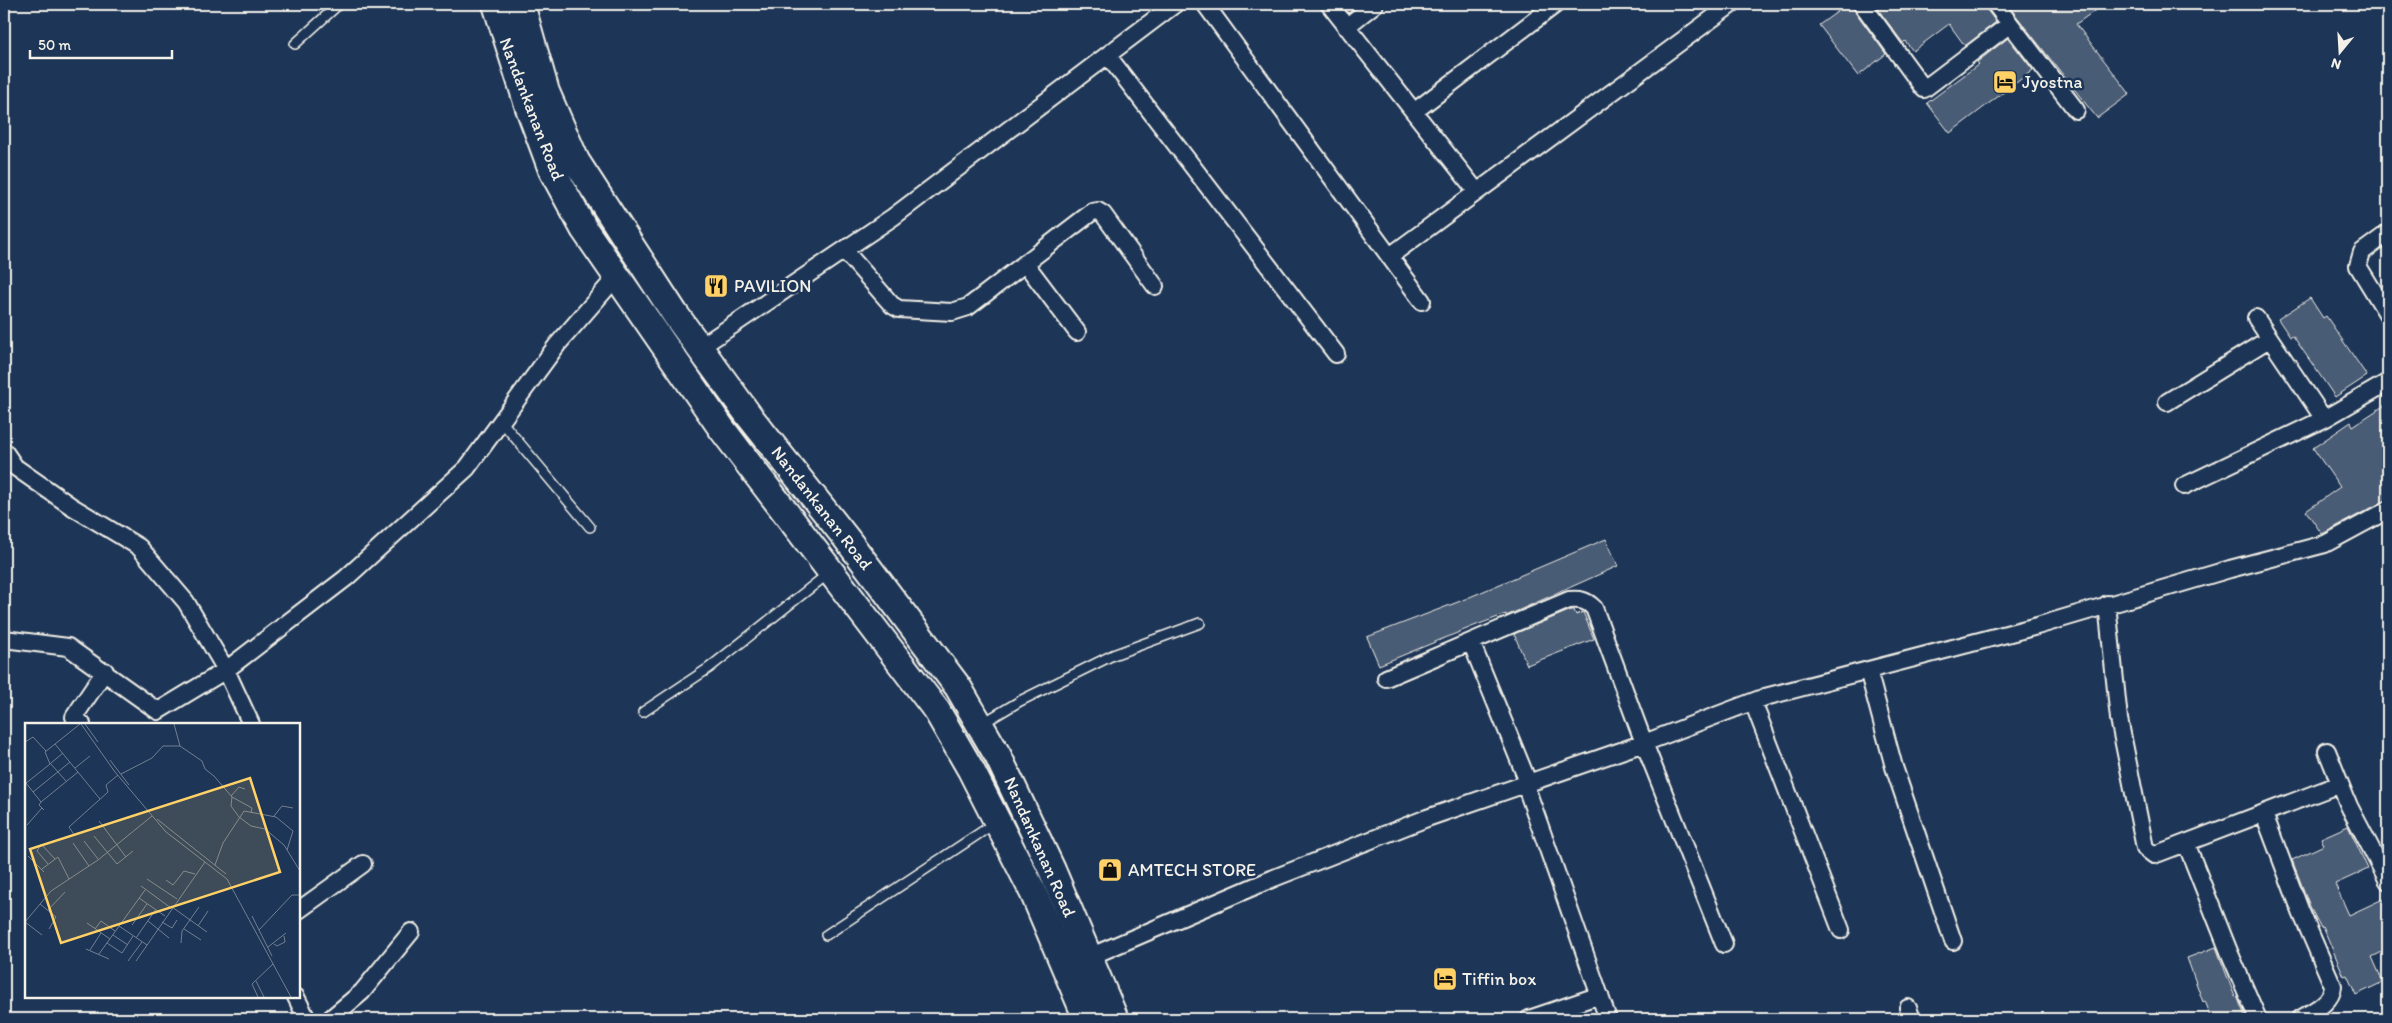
<svg xmlns="http://www.w3.org/2000/svg" width="2392" height="1023" viewBox="0 0 2392 1023" font-family="Itim,sans-serif">
	<style>
		.building { fill: #485b74; stroke: #f4f1e8 }
		.lines { fill: none; stroke-linecap: round; stroke-linejoin: round }
		.service-casing { stroke: #f4f1e8; stroke-width: 12 }
		.minor-casing { stroke: #f4f1e8; stroke-width: 20 }
		.primary-casing { stroke: #f4f1e8; stroke-width: 30 }
		.service { stroke: #1d3557; stroke-width: 9 }
		.minor { stroke: #1d3557; stroke-width: 16 }
		.primary { stroke: #1d3557; stroke-width: 26 }
		.labels { text-anchor: middle; stroke-width: 5; stroke-linejoin: round; paint-order: stroke }
		.poi-label { font-size: 18px; fill: #f4f1e8; stroke: #1d3557; text-anchor: start }
		.street-label { font-size: 18px; fill: #f4f1e8; stroke: #1d3557 }
		.inset-road { fill: none; stroke: #738091; stroke-width: 1 }
		.view { fill: #ffd166; fill-opacity: 0.15; stroke: #ffd166; stroke-width: 2.5 }
		.inset-edge { fill: none; stroke: #f4f1e8; stroke-width: 2.5 }
	</style>
	<rect width="100%" height="100%" fill="#1d3557"/>
	<filter id="ink" filterUnits="userSpaceOnUse"><feTurbulence type="fractalNoise" baseFrequency=".02" numOctaves="2"/><feDisplacementMap in="SourceGraphic" scale="10" xChannelSelector="R" yChannelSelector="G"/><feConvolveMatrix kernelMatrix="1 2 1 2 8 2 1 2 1" color-interpolation-filters="sRGB"/></filter>
	<g filter="url(#ink)">
		<path class="building" d="M 1848,4 L 1852,4 L 1854,10 L 1886,54 L 1858,76 L 1819,25 Z
			M 1874,4 L 1985,4 L 1987,10 L 1996,22 L 1965,46 L 1949,24 L 1913,51 L 1905,41 L 1903,43 Z
			M 2007,4 L 2104,4 L 2076,24 L 2130,94 L 2097,118 Z
			M 2008,38 L 2033,70 L 1950,133 L 1927,103 L 1979,64 L 1977,62 Z
			M 2310,298 L 2323,318 L 2326,316 L 2367,376 L 2335,397 L 2293,336 L 2290,337 L 2278,319 Z
			M 2388,403 L 2388,499 L 2322,534 L 2306,511 L 2340,487 L 2313,448 L 2351,422 L 2353,426 Z
			M 1606,539 L 1618,566 L 1506,616 L 1506,614 L 1474,626 L 1379,665 L 1367,637 L 1458,602 Z
			M 1571,610 L 1574,610 L 1576,615 L 1583,612 L 1594,639 L 1527,665 L 1514,634 Z
			M 2348,826 L 2368,869 L 2335,884 L 2349,915 L 2383,899 L 2388,910 L 2388,949 L 2372,957 L 2383,982 L 2356,995 L 2347,975 L 2344,976 L 2323,927 L 2321,928 L 2311,909 L 2292,860 L 2324,845 L 2321,838 Z
			M 2216,947 L 2235,997 L 2237,996 L 2246,1019 L 2212,1019 L 2205,1001 L 2203,1002 L 2187,958 Z"/>
		<g class="lines">
			<defs>
				<path id="service" d="M 295,44 L 339,4
					M 501,421 L 590,527
					M 643,712 L 709,668 L 829,573
					M 983,723 L 1020,701 L 1113,655 L 1200,623
					M 826,935 L 995,823"/>
				<path id="minor" d="M 1205,4 L 1422,301
					M 1329,4 L 1477,192
					M 1862,4 L 1924,89 L 2010,24
					M 1995,4 L 2076,110
					M 1346,27 L 1375,4
					M 1108,56 L 1336,354
					M 1415,111 L 1556,4
					M 2388,233 L 2362,252 L 2358,266 L 2388,315
					M 844,250 L 892,305 L 899,309 L 952,312 L 968,307 L 1092,212 L 1098,211 L 1103,214 L 1155,286
					M 1390,256 L 1732,4
					M 1025,263 L 1077,332
					M 2256,318 L 2324,419
					M 699,348 L 893,217 L 1175,4
					M 2167,402 L 2269,339
					M 4,451 L 15,467 L 71,506 L 139,547 L 186,602 L 226,670 L 251,724
					M 2184,486 L 2324,419 L 2388,382
					M 2107,604 L 2119,719 L 2145,848 L 2154,855 L 2340,784
					M 4,639 L 68,647 L 158,711 L 226,670 L 346,578 L 467,468 L 557,345 L 617,276
					M 1471,642 L 1528,782
					M 1868,670 L 1894,767 L 1953,941
					M 1386,678 L 1569,600 C 1580,599 1586,600 1594,608 L 1644,743 L 1724,944
					M 1753,702 L 1841,930
					M 82,724 L 74,717 L 105,671
					M 2327,751 L 2349,806 L 2388,881
					M 1525,784 L 1608,1019
					M 2264,814 L 2301,912 L 2333,986 C 2332,1003 2313,1011 2300,1019
					M 2186,843 L 2230,954 L 2258,1019
					M 299,910 L 363,864
					M 1089,957 L 1274,878 L 1427,818 L 1644,743 L 1765,697 L 2037,626 L 2230,569 L 2325,544 L 2388,510
					M 296,997 L 307,1019
					M 1908,1008 L 1912,1019
					M 330,1019 L 362,992 L 411,932
					M 1529,1019 L 1600,995"/>
				<path id="primary" d="M 496,4 L 529,108 L 552,170 L 584,229 L 722,429 L 937,711 L 971,770 L 1033,892 L 1087,1019
					M 521,4 L 546,92 L 576,161 L 675,314 L 750,417 L 846,538 L 958,687 L 998,756 L 1052,870 L 1115,1019"/>
			</defs>
			<use href="#service" class="service-casing"/>
			<use href="#minor" class="minor-casing"/>
			<use href="#primary" class="primary-casing"/>
			<use href="#service" class="service"/>
			<use href="#minor" class="minor"/>
			<use href="#primary" class="primary"/>
		</g>
	</g>
	<defs>
		<symbol id="hotel-square" viewBox="-11 -11 22 22"><rect x="-9" y="-9" width="18" height="18" rx="4" fill="#ffd166" stroke="#1d3557"/><path d="M-6-4.5h1.5V1H6V5H4.5V3h-9V5H-6ZM-4 0a1.8 1.8 0 1 1 3.6 0ZM.5 0V-2.5h3Q6-2.5 6 0Z" fill="#111"/></symbol>
		<symbol id="restaurant-square" viewBox="-11 -11 22 22"><rect x="-9" y="-9" width="18" height="18" rx="4" fill="#ffd166" stroke="#1d3557"/><path d="M-5-6h1v4h1v-4h1v4h1v-4h1v5L-1.5 .5V6h-2V.5L-5-1ZM5-6V6H3V1.5H1.5Q1.5-4 5-6Z" fill="#111"/></symbol>
		<symbol id="shop-square" viewBox="-11 -11 22 22"><rect x="-9" y="-9" width="18" height="18" rx="4" fill="#ffd166" stroke="#1d3557"/><path d="M-5-2.5h2.3a2.7 3.5 0 0 1 5.4 0H5L5.5 6h-11ZM-1.5-2.5h3a1.5 2.3 0 0 0-3 0Z" fill="#111"/></symbol>
	</defs>
	<g fill-rule="evenodd">
		<use href="#hotel-square" x="1991" y="68" width="28" height="28"/>
		<use href="#restaurant-square" x="702" y="272" width="28" height="28"/>
		<use href="#shop-square" x="1096" y="856" width="28" height="28"/>
		<use href="#hotel-square" x="1431" y="965" width="28" height="28"/>
	</g>
	<g class="labels">
		<g class="poi-label">
			<text x="2022" y="88">Jyostna</text>
			<text x="734" y="292">PAVILION</text>
			<text x="1128" y="876">AMTECH STORE</text>
			<text x="1462" y="985">Tiffin box</text>
		</g>
		<g class="street-label">
			<text transform="translate(532 109) rotate(69)" y="6">Nandankanan Road</text>
			<text transform="translate(822 508) rotate(52)" y="6">Nandankanan Road</text>
			<text transform="translate(1040 847) rotate(66)" y="6">Nandankanan Road</text>
		</g>
	</g>
	<g transform="translate(25 723)">
		<rect width="275" height="275" fill="#1d3557"/>
		<path class="inset-road" d="M 56,1 L 90,49 L 141,109 L 202,156 L 266,274M 60,1 L 73,19M 149,1 L 155,23M 0,19 L 8,14 L 21,28M 30,21 L 75,76M 85,37 L 104,62M 25,40 L 41,58M 26,40 L 38,30M 50,45 L 65,33M 96,51 L 127,35 L 138,23 L 155,23 L 177,38 L 180,46 L 189,53 L 207,74 L 206,83 L 214,94 L 226,103 L 240,106 L 259,122 L 275,148M 1,60 L 16,79M 0,61 L 25,41 L 20,29 L 55,1M 8,69 L 45,39M 206,73 L 214,64 L 220,66M 207,74 L 227,85 L 226,90M 19,87 L 14,82 L 16,79 L 53,49M 249,93 L 257,83 L 268,85M 132,96 L 201,151M 74,98 L 92,122M 2,102 L 17,85M 50,113 L 44,104 L 83,69 L 81,62 L 93,52M 69,113 L 92,141 L 108,128M 59,118 L 73,136M 48,120 L 64,143M 92,122 L 101,134M 3,133 L 19,149M 23,141 L 12,128 L 16,121 L 30,136M 190,142 L 198,120 L 219,88 L 251,94 L 268,108 L 262,127M 17,146 L 33,134 L 44,156M 122,156 L 152,176M 141,157 L 148,162 L 159,148 L 170,151M 116,163 L 146,185M 114,175 L 140,193M 15,181 L 31,194 L 24,206M 147,184 L 182,209M 23,187 L 40,169M 227,193 L 247,233M 123,198 L 144,215M 0,199 L 26,168 L 73,137 L 127,93M 0,199 L 17,212M 137,199 L 147,205 L 152,197M 62,200 L 85,216M 107,202 L 122,181M 94,203 L 122,222M 173,203 L 183,188M 70,206 L 76,198 L 90,208M 159,206 L 176,217M 234,207 L 267,172 L 275,172M 88,212 L 103,222M 111,215 L 131,186M 82,220 L 97,230 L 108,213M 156,220 L 157,208 L 174,184M 249,221 L 252,223 L 260,219 L 259,213M 243,224 L 261,210M 61,226 L 84,236M 65,227 L 76,210M 74,231 L 120,167M 103,238 L 117,219M 111,238 L 180,139M 231,258 L 239,274M 233,274 L 227,261 L 248,241"/>
		<path class="view" d="M 225,55 L 255,149 L 36,220 L 5,126 Z"/>
		<rect width="275" height="275" class="inset-edge"/>
	</g>
	<rect width="2392" height="1023" fill="none" stroke="#1d3557" stroke-width="20"/>
	<rect x="10" y="10" width="2372" height="1003" fill="none" stroke="#f4f1e8" stroke-width="2" filter="url(#ink)"/>
	<g transform="translate(2340 52) rotate(198)" stroke="#1d3557" stroke-width="4" paint-order="stroke">
	<path d="M0-4L9 19L0 12L-9 19Z" fill="#f4f1e8"/>
	<text y="-8" font-size="14" font-weight="bold" text-anchor="middle" fill="#f4f1e8">N</text>
	</g>
	<path d="M30 50v8h142v-8" fill="none" stroke="#f4f1e8" stroke-width="2.5"/>
	<text x="38" y="50" font-size="15" fill="#f4f1e8" stroke="#1d3557" stroke-width="4" paint-order="stroke">50 m</text>
</svg>
